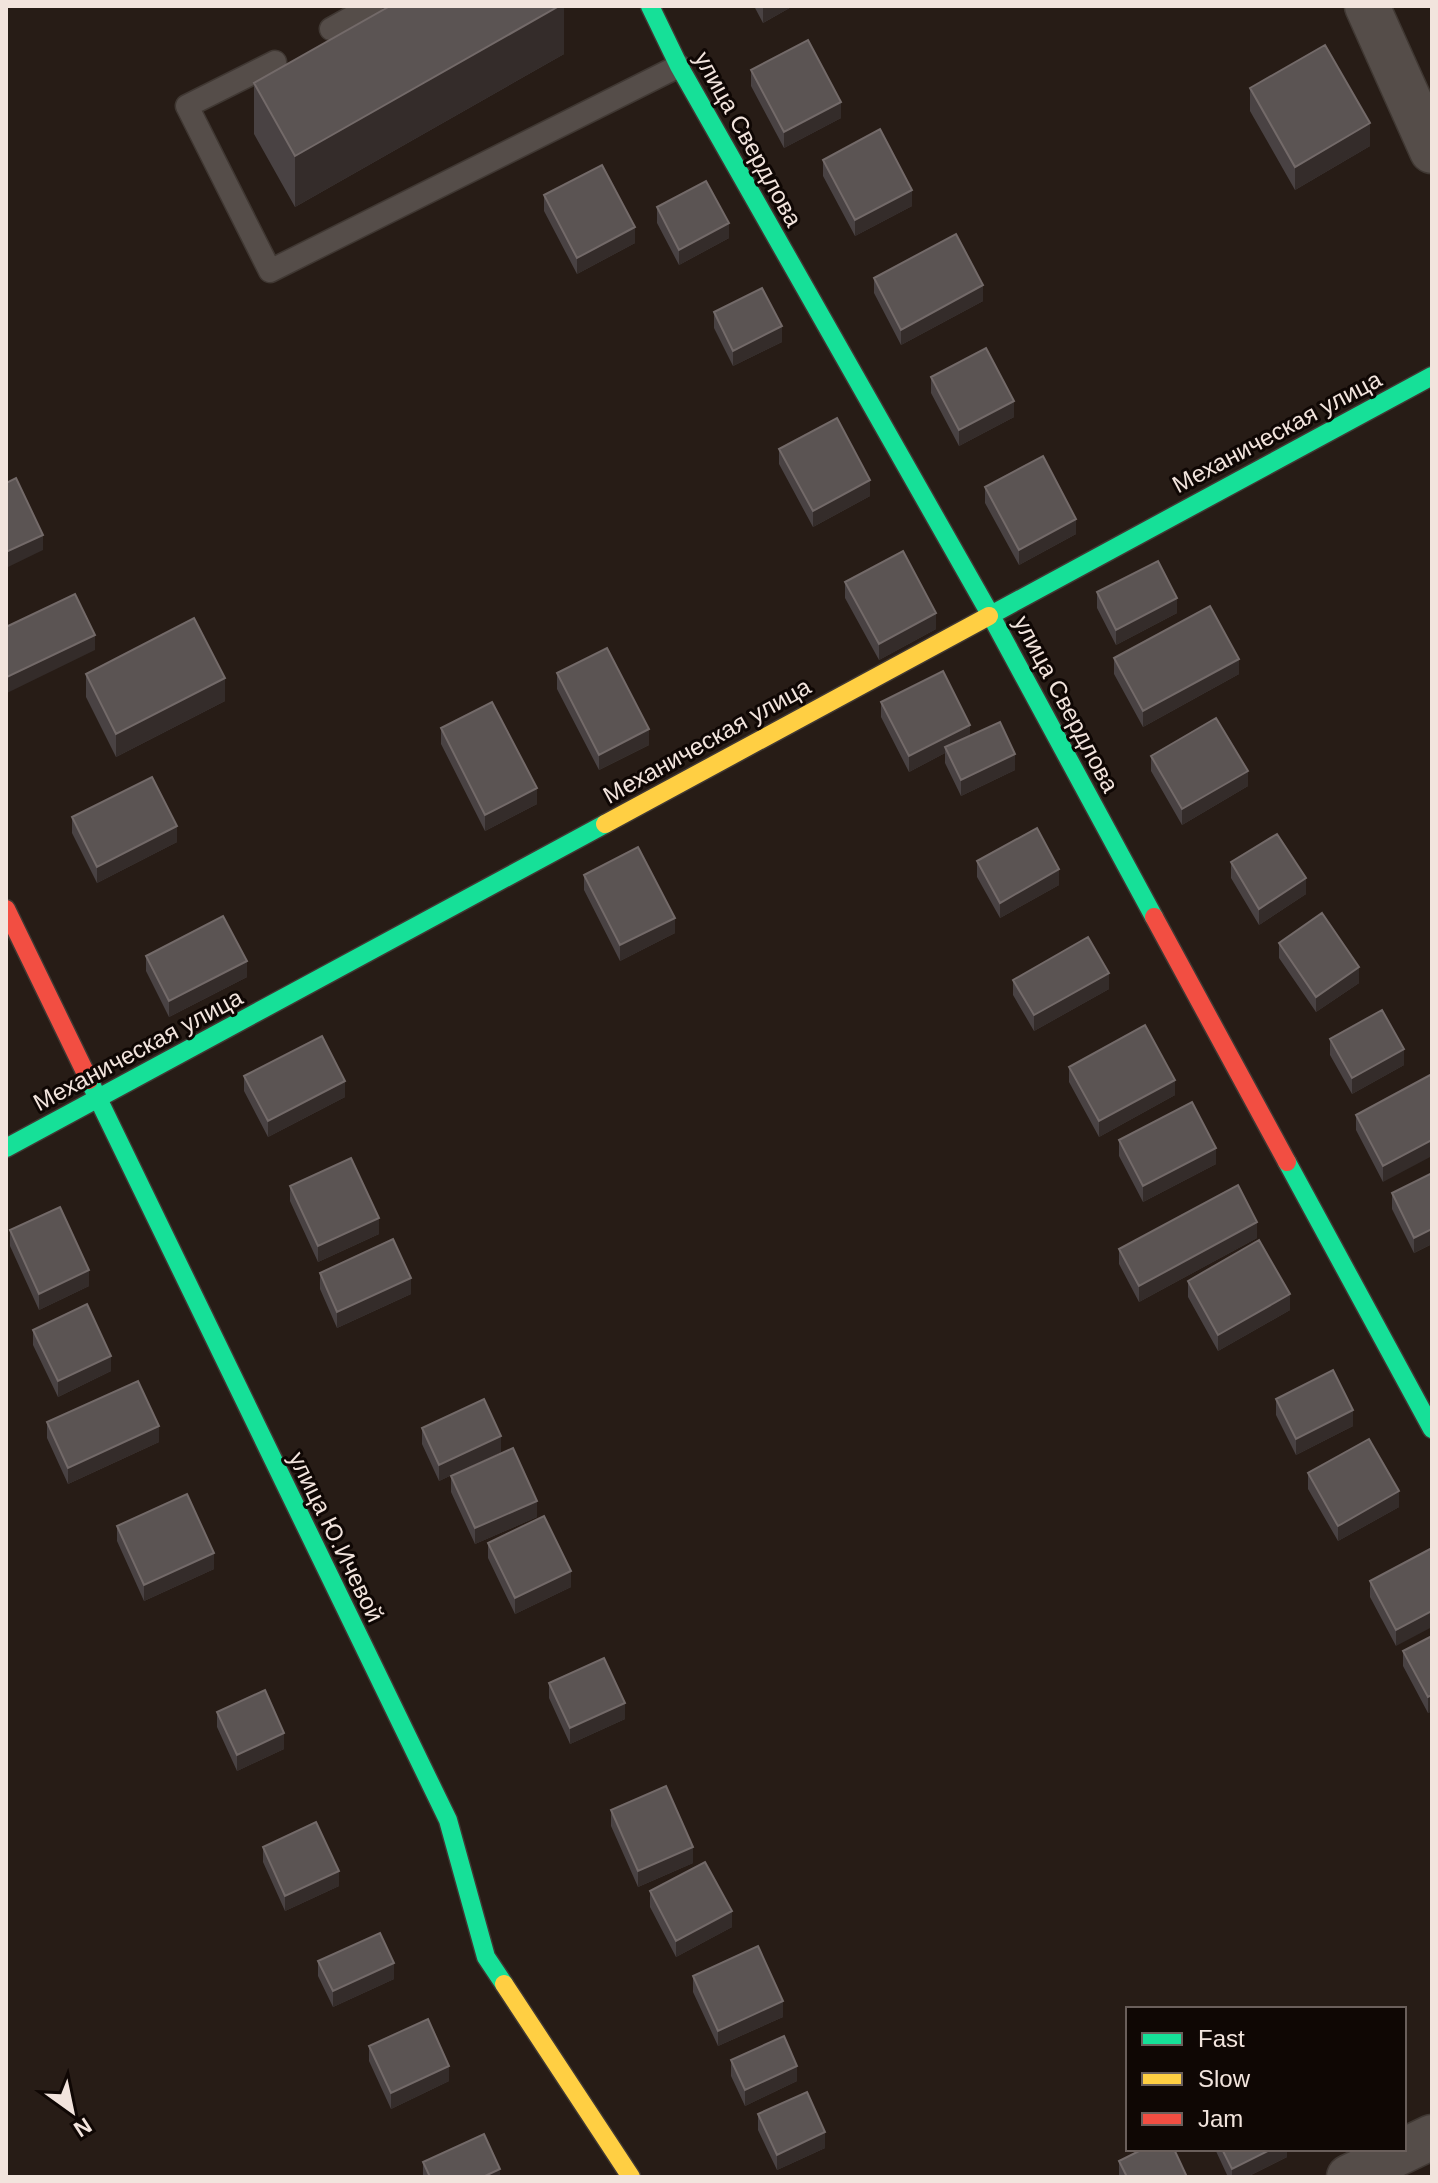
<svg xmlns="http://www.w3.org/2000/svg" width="1438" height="2183" viewBox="0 0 1438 2183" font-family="Helvetica,sans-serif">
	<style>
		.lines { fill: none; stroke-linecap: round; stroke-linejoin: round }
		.lane-casing { stroke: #403833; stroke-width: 25 }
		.street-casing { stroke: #403833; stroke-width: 47 }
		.fast-casing { stroke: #403833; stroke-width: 21 }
		.slow-casing { stroke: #403833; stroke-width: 21 }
		.jam-casing { stroke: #403833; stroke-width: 21 }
		.lane { stroke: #554d49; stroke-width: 22 }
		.street { stroke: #554d49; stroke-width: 44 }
		.fast { stroke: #16e098; stroke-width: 18 }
		.slow { stroke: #ffcf43; stroke-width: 18 }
		.jam { stroke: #f24e42; stroke-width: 18 }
		.wall { fill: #494243 }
		.shaded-wall { fill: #342c2a }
		.building { fill: #5b5453; stroke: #736a69; stroke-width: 2 }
		.labels { text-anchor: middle; stroke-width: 6; stroke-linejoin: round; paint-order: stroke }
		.street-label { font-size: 24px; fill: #f2e4dd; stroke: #0f0704 }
	</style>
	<rect width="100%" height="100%" fill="#271c16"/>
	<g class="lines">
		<defs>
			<path id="lane" d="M 331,29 L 372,6
				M 275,62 L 187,106 L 270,271 L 679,66"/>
			<path id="street" d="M 1367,6 L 1432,151
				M 1349,2177 L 1432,2137"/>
			<path id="fast" d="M 650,6 L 679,66 L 990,614 L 1154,917
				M 989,616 L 1432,376
				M 89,1080 L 448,1820 L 486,1957 L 504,1984
				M 6,1148 L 605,824
				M 1287,1162 L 1432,1429"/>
			<path id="slow" d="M 605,824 L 989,616
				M 504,1984 L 631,2177"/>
			<path id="jam" d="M 6,909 L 89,1080
				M 1154,917 L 1287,1162"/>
		</defs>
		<use href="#lane" class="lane-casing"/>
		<use href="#street" class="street-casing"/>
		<use href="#fast" class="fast-casing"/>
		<use href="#slow" class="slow-casing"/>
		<use href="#jam" class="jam-casing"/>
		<use href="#lane" class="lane"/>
		<use href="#street" class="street"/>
		<use href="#fast" class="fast"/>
		<use href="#slow" class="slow"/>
		<use href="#jam" class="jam"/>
	</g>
	<path class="wall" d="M 564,6 L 564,54 L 295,207 L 254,134 L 254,83 Z
		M 754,6 L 793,6 L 763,23 Z
		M 751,70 L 841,118 L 784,148 L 751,86 Z
		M 1250,88 L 1370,146 L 1295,190 L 1250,111 Z
		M 823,160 L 912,206 L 855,236 L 823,176 Z
		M 544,195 L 635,243 L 577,274 L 544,211 Z
		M 657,207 L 729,238 L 679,265 L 657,223 Z
		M 874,278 L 983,301 L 901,345 L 874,293 Z
		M 714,312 L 782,342 L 733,366 L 714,328 Z
		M 931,377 L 1014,417 L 959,446 L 931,393 Z
		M 779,449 L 870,496 L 813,527 L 779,464 Z
		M 985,487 L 1076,534 L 1019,565 L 985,503 Z
		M 845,582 L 936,629 L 879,660 L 845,598 Z
		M 1097,592 L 1177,613 L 1116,645 L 1097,608 Z
		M 1114,658 L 1239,674 L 1143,727 L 1114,674 Z
		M 557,673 L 649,745 L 599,770 L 557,689 Z
		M 86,674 L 225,701 L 116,757 L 86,697 Z
		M 881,702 L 970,736 L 1015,770 L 961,796 L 945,763 L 945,753 L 909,772 L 881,717 Z
		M 441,728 L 537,804 L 485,831 L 441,744 Z
		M 1151,756 L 1248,786 L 1182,825 L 1151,771 Z
		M 72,817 L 177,842 L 97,883 L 72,833 Z
		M 977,861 L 1059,885 L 1000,918 L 977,877 Z
		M 1231,862 L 1306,894 L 1259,925 L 1231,878 Z
		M 584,875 L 675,933 L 620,961 L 584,890 Z
		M 1279,943 L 1359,983 L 1316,1012 L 1279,958 Z
		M 146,956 L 247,977 L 169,1017 L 146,971 Z
		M 1013,980 L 1109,989 L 1034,1031 L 1013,995 Z
		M 1330,1039 L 1404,1065 L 1352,1094 L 1330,1055 Z
		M 1069,1067 L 1175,1095 L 1099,1137 L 1069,1082 Z
		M 1432,1074 L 1383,1182 L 1356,1130 L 1356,1115 Z
		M 244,1076 L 345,1097 L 268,1137 L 244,1091 Z
		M 1119,1140 L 1216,1164 L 1143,1202 L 1119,1156 Z
		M 1432,1173 L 1432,1244 L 1414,1253 L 1392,1209 L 1392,1193 Z
		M 290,1186 L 379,1234 L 318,1262 L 290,1201 Z
		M 10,1230 L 89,1286 L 39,1310 L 10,1246 Z
		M 1257,1238 L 1139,1302 L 1119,1264 L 1119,1249 Z
		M 320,1273 L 411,1294 L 337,1328 L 320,1289 Z
		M 1188,1281 L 1290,1310 L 1218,1351 L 1188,1297 Z
		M 33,1330 L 111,1371 L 58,1397 L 33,1345 Z
		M 1276,1399 L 1353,1426 L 1296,1455 L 1276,1415 Z
		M 47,1422 L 159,1442 L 68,1484 L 47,1438 Z
		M 422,1428 L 501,1452 L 439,1481 L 422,1444 Z
		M 1308,1473 L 1399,1507 L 1338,1541 L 1308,1489 Z
		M 451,1476 L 537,1517 L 475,1544 L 451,1492 Z
		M 117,1526 L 214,1569 L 144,1601 L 117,1541 Z
		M 488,1543 L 571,1587 L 515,1614 L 488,1558 Z
		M 1432,1548 L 1396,1646 L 1370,1597 L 1370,1581 Z
		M 1432,1636 L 1432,1711 L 1428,1713 L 1403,1666 L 1403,1651 Z
		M 549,1683 L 625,1719 L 570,1744 L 549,1698 Z
		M 217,1712 L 284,1749 L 237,1771 L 217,1727 Z
		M 611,1810 L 693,1863 L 638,1887 L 611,1826 Z
		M 263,1847 L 339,1886 L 285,1911 L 263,1862 Z
		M 650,1891 L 732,1927 L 676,1957 L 650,1907 Z
		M 318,1961 L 394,1979 L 333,2007 L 318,1976 Z
		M 693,1976 L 783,2017 L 718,2046 L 693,1992 Z
		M 369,2046 L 449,2081 L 391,2109 L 369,2061 Z
		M 731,2060 L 797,2081 L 745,2106 L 731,2076 Z
		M 758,2114 L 825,2148 L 777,2170 L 758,2130 Z
		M 1215,2149 L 1287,2149 L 1287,2157 L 1247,2177 L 1228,2177 Z
		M 1119,2161 L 1187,2177 L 1119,2177 Z
		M 423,2162 L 500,2177 L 423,2177 Z"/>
	<path class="shaded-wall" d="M 559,6 L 564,6 L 564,54 L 295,207 L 295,156 Z
		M 765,6 L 793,6 L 763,23 L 763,7 Z
		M 841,102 L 841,118 L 784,148 L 784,132 Z
		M 1370,123 L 1370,146 L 1295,190 L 1295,167 Z
		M 912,190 L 912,206 L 855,236 L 855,220 Z
		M 729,223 L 729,238 L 679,265 L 679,250 Z
		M 635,227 L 635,243 L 577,274 L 577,258 Z
		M 983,285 L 983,301 L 901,345 L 901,330 Z
		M 782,326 L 782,342 L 733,366 L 733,351 Z
		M 1014,401 L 1014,417 L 959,446 L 959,430 Z
		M 870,480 L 870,496 L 813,527 L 813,511 Z
		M 1076,519 L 1076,534 L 1019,565 L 1019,550 Z
		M 43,535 L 43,550 L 6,568 L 6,552 Z
		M 1177,598 L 1177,613 L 1116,645 L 1116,630 Z
		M 936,613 L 936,629 L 879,660 L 879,644 Z
		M 95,635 L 95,650 L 7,693 L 7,677 Z
		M 1239,659 L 1239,674 L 1143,727 L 1143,711 Z
		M 225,678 L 225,701 L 116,757 L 116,734 Z
		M 970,725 L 970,741 L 945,747 L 945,753 L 909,772 L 909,756 Z
		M 649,729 L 649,745 L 599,770 L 599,755 Z
		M 1015,754 L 1015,770 L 961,796 L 961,780 Z
		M 1248,771 L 1248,786 L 1182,825 L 1182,809 Z
		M 537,788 L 537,804 L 485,831 L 485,815 Z
		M 177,826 L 177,842 L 97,883 L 97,867 Z
		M 1059,869 L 1059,885 L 1000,918 L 1000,903 Z
		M 1306,878 L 1306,894 L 1259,925 L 1259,909 Z
		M 675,918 L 675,933 L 620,961 L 620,945 Z
		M 247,961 L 247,977 L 169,1017 L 169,1001 Z
		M 1359,967 L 1359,983 L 1316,1012 L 1316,997 Z
		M 1109,973 L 1109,989 L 1034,1031 L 1034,1015 Z
		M 1404,1049 L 1404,1065 L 1352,1094 L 1352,1078 Z
		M 1175,1080 L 1175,1095 L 1099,1137 L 1099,1121 Z
		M 345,1081 L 345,1097 L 268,1137 L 268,1121 Z
		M 1432,1140 L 1432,1156 L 1383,1182 L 1383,1166 Z
		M 1216,1148 L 1216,1164 L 1143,1202 L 1143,1186 Z
		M 379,1218 L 379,1234 L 318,1262 L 318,1246 Z
		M 1257,1222 L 1257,1238 L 1139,1302 L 1139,1286 Z
		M 1432,1229 L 1432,1244 L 1414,1253 L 1414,1238 Z
		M 89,1270 L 89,1286 L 39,1310 L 39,1294 Z
		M 411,1278 L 411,1294 L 337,1328 L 337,1312 Z
		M 1290,1294 L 1290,1310 L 1218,1351 L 1218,1335 Z
		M 111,1356 L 111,1371 L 58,1397 L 58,1381 Z
		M 1353,1410 L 1353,1426 L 1296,1455 L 1296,1439 Z
		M 159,1426 L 159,1442 L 68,1484 L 68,1468 Z
		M 501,1436 L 501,1452 L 439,1481 L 439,1465 Z
		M 1399,1491 L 1399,1507 L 1338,1541 L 1338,1526 Z
		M 537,1501 L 537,1517 L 475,1544 L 475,1528 Z
		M 214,1553 L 214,1569 L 144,1601 L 144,1585 Z
		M 571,1571 L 571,1587 L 515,1614 L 515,1598 Z
		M 1432,1611 L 1432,1627 L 1396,1646 L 1396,1630 Z
		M 1432,1695 L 1432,1711 L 1428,1713 L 1428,1697 Z
		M 625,1703 L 625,1719 L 570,1744 L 570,1728 Z
		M 284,1733 L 284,1749 L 237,1771 L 237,1755 Z
		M 693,1847 L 693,1863 L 638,1887 L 638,1871 Z
		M 339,1871 L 339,1886 L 285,1911 L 285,1896 Z
		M 732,1911 L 732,1927 L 676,1957 L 676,1941 Z
		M 394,1963 L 394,1979 L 333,2007 L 333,1991 Z
		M 783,2001 L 783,2017 L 718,2046 L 718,2031 Z
		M 449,2066 L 449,2081 L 391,2109 L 391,2093 Z
		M 797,2066 L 797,2081 L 745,2106 L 745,2090 Z
		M 825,2132 L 825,2148 L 777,2170 L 777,2155 Z
		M 1272,2149 L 1287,2149 L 1287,2157 L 1247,2177 L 1232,2177 L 1232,2169 Z
		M 500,2169 L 500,2177 L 483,2177 Z"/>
	<path class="building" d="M 390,6 L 559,6 L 295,156 L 254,83 Z
		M 808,40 L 841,102 L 784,132 L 751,70 Z
		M 1325,45 L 1370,123 L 1295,167 L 1250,88 Z
		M 880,129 L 912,190 L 855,220 L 823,160 Z
		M 602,165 L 635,227 L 577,258 L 544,195 Z
		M 706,181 L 729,223 L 679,250 L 657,207 Z
		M 956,234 L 983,285 L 901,330 L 874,278 Z
		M 762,288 L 782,326 L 733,351 L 714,312 Z
		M 986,348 L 1014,401 L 959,430 L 931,377 Z
		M 837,418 L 870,480 L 813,511 L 779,449 Z
		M 1043,456 L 1076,519 L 1019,550 L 985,487 Z
		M 16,478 L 43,535 L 6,552 L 6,483 Z
		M 903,551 L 936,613 L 879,644 L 845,582 Z
		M 1158,561 L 1177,598 L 1116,630 L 1097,592 Z
		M 75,594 L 95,635 L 7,677 L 6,675 L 6,627 Z
		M 1210,606 L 1239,659 L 1143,711 L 1114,658 Z
		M 194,618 L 225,678 L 116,734 L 86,674 Z
		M 607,648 L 649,729 L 599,755 L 557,673 Z
		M 943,671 L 970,725 L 909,756 L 881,702 Z
		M 492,702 L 537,788 L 485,815 L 441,728 Z
		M 1216,718 L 1248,771 L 1182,809 L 1151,756 Z
		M 1000,722 L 1015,754 L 961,780 L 945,747 Z
		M 152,777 L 177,826 L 97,867 L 72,817 Z
		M 1037,828 L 1059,869 L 1000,903 L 977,861 Z
		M 1277,834 L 1306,878 L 1259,909 L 1231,862 Z
		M 638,847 L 675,918 L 620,945 L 584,875 Z
		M 1322,913 L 1359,967 L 1316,997 L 1279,943 Z
		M 223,916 L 247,961 L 169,1001 L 146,956 Z
		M 1088,937 L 1109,973 L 1034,1015 L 1013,980 Z
		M 1382,1010 L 1404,1049 L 1352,1078 L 1330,1039 Z
		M 1145,1025 L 1175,1080 L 1099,1121 L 1069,1067 Z
		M 322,1036 L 345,1081 L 268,1121 L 244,1076 Z
		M 1432,1074 L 1432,1140 L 1383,1166 L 1356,1115 Z
		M 1192,1102 L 1216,1148 L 1143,1186 L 1119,1140 Z
		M 351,1158 L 379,1218 L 318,1246 L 290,1186 Z
		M 1432,1173 L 1432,1229 L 1414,1238 L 1392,1193 Z
		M 1238,1185 L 1257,1222 L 1139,1286 L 1119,1249 Z
		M 60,1207 L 89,1270 L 39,1294 L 10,1230 Z
		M 393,1239 L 411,1278 L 337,1312 L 320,1273 Z
		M 1259,1240 L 1290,1294 L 1218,1335 L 1188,1281 Z
		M 87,1304 L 111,1356 L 58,1381 L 33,1330 Z
		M 1333,1370 L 1353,1410 L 1296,1439 L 1276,1399 Z
		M 138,1381 L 159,1426 L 68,1468 L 47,1422 Z
		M 484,1399 L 501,1436 L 439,1465 L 422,1428 Z
		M 1369,1439 L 1399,1491 L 1338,1526 L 1308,1473 Z
		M 513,1448 L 537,1501 L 475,1528 L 451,1476 Z
		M 187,1494 L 214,1553 L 144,1585 L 117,1526 Z
		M 544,1516 L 571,1571 L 515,1598 L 488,1543 Z
		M 1432,1548 L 1432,1611 L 1396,1630 L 1370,1581 Z
		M 1432,1636 L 1432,1695 L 1428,1697 L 1403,1651 Z
		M 604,1658 L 625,1703 L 570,1728 L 549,1683 Z
		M 265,1690 L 284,1733 L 237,1755 L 217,1712 Z
		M 666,1786 L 693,1847 L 638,1871 L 611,1810 Z
		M 316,1822 L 339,1871 L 285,1896 L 263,1847 Z
		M 705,1862 L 732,1911 L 676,1941 L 650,1891 Z
		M 380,1933 L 394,1963 L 333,1991 L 318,1961 Z
		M 758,1946 L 783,2001 L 718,2031 L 693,1976 Z
		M 428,2019 L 449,2066 L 391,2093 L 369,2046 Z
		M 784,2036 L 797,2066 L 745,2090 L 731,2060 Z
		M 807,2092 L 825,2132 L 777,2155 L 758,2114 Z
		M 484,2134 L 500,2169 L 483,2177 L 430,2177 L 423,2162 Z
		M 1143,2149 L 1174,2149 L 1187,2177 L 1127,2177 L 1119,2161 Z
		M 1222,2149 L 1272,2149 L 1232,2169 Z"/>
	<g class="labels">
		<g class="street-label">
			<text transform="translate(748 139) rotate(61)" y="8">улица Свердлова</text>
			<text transform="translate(1277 432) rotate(-28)" y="8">Механическая улица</text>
			<text transform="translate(1066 704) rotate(62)" y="8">улица Свердлова</text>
			<text transform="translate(707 741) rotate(-29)" y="8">Механическая улица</text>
			<text transform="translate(138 1050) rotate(-28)" y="8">Механическая улица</text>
			<text transform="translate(336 1537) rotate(64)" y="8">улица Ю.Ичевой</text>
		</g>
	</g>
	<rect width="1438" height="2183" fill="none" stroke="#f2e4dd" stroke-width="16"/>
	<rect x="1126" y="2007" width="280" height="144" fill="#0f0704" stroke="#6a5f5b" stroke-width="2"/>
	<rect x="1142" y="2033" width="40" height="12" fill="#16e098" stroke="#6a5f5b" stroke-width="2"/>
	<text x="1198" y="2047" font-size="24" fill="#f2e4dd">Fast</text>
	<rect x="1142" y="2073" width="40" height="12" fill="#ffcf43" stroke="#6a5f5b" stroke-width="2"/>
	<text x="1198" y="2087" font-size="24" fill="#f2e4dd">Slow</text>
	<rect x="1142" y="2113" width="40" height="12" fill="#f24e42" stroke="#6a5f5b" stroke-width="2"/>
	<text x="1198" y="2127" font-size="24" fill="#f2e4dd">Jam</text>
	<g transform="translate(72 2111) rotate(147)" stroke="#0f0704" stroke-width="6" paint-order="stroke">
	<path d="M0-6L14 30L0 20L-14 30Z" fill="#f2e4dd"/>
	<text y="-12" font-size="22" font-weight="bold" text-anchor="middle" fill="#f2e4dd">N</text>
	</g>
</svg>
